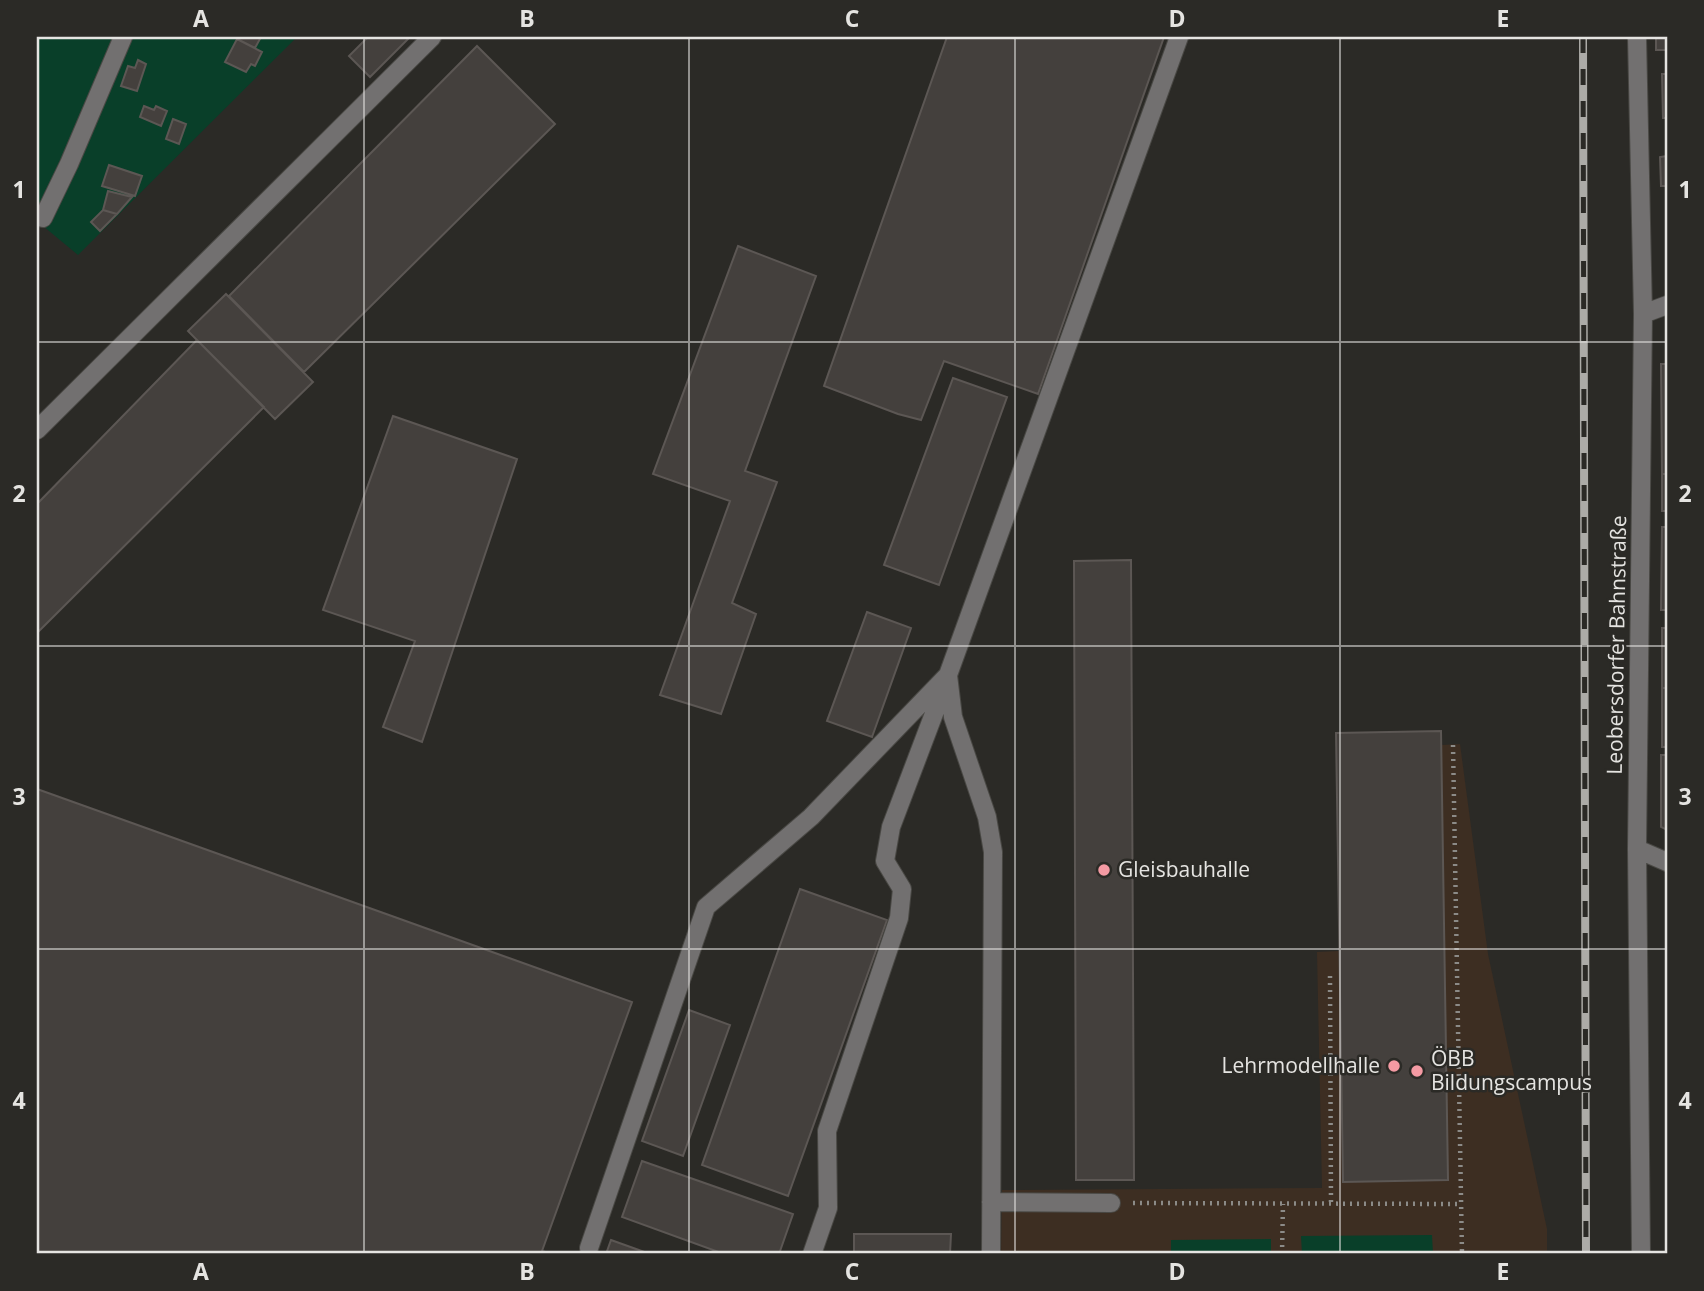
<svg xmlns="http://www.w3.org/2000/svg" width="1704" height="1291" viewBox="0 0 1704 1291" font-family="'Open Sans',sans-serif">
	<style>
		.education { fill: #3d2e22 }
		.green { fill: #093f29 }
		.building { fill: #44403d; stroke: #5c5754; stroke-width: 2 }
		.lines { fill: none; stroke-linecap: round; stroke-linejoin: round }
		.minor-casing { stroke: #494844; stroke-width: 20 }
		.path { stroke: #8c8b88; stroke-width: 4.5; stroke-dasharray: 2 5; stroke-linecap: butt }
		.minor { stroke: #727070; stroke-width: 18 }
		.rail-casing { stroke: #acaba7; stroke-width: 8 }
		.rail { stroke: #2b2a26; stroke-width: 5; stroke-dasharray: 16; stroke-linecap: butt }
		.grid { fill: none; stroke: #e5e4e1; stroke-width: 2; stroke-opacity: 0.55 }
		.poi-dot { fill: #f49aa3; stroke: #2b2a26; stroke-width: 2.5 }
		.labels { text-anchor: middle; stroke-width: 5; stroke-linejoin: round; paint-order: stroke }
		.street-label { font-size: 21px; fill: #e5e4e1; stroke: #2b2a26 }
		.poi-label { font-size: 21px; fill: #e5e4e1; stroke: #2b2a26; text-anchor: start }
		.neatline { fill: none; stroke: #e5e4e1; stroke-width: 2.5 }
		.grid-label { font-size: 23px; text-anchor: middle; font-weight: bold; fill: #e5e4e1 }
	</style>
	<rect width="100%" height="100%" fill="#2b2a26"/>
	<path class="education" d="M 1441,731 L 1442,745 L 1460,744 L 1488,954 L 1547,1229 L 1547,1254 L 1001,1254 L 1002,1190 L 1322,1188 L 1317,952 L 1339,951 L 1336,733 Z"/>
	<path class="green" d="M 37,37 L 297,37 L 78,255 L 37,221 Z
		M 1432,1235 L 1433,1254 L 1302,1254 L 1301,1236 Z
		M 1271,1239 L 1271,1254 L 1171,1254 L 1171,1240 Z"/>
	<path class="building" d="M 238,37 L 261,37 L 255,48 L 237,39 Z
		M 368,37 L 410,37 L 370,77 L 349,56 Z
		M 947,37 L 1164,37 L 1038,394 L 944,361 L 921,420 L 898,414 L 824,386 Z
		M 1656,37 L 1667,37 L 1667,50 L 1656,50 Z
		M 237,39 L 262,52 L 255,66 L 251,64 L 246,72 L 225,62 Z
		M 477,46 L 555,124 L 304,372 L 229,296 Z
		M 138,60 L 146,64 L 137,91 L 121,86 L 128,66 L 135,68 Z
		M 1662,74 L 1667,74 L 1667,118 L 1663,118 Z
		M 144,106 L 154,110 L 156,106 L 167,111 L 161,126 L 140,117 Z
		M 173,119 L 186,124 L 179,144 L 166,139 Z
		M 1667,156 L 1667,186 L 1661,186 L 1660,157 Z
		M 109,165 L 142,176 L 135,196 L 102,186 Z
		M 108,191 L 132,197 L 117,214 L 103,210 Z
		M 103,210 L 117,214 L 100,231 L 91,222 Z
		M 738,246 L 816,276 L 745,471 L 777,482 L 732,603 L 756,614 L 721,714 L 660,695 L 730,501 L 653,474 Z
		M 226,294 L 313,382 L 275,419 L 188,331 Z
		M 197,340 L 264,407 L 37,633 L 37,504 Z
		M 1661,364 L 1667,364 L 1667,474 L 1662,474 Z
		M 953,378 L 1007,397 L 939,585 L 884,565 Z
		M 393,416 L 517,459 L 422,742 L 383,727 L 415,641 L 323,610 Z
		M 1662,474 L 1667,474 L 1667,511 L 1662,511 Z
		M 1662,527 L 1667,527 L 1667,610 L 1661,610 Z
		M 1131,560 L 1134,1180 L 1076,1180 L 1074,561 Z
		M 867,612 L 911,628 L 872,737 L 827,721 Z
		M 1662,628 L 1667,628 L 1667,688 L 1662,688 Z
		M 1662,688 L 1667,688 L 1667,747 L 1662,747 Z
		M 1441,731 L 1448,1180 L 1343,1182 L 1336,733 Z
		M 1661,755 L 1667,755 L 1667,830 L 1661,827 Z
		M 37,789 L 632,1002 L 542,1251 L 552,1254 L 37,1254 Z
		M 800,889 L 887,920 L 788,1196 L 702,1165 Z
		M 689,1010 L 730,1025 L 683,1156 L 642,1141 Z
		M 642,1161 L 793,1214 L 779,1254 L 724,1254 L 622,1217 Z
		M 854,1234 L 951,1234 L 950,1254 L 854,1254 Z
		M 611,1240 L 650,1254 L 606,1254 Z"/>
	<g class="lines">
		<defs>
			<path id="minor" d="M 1637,37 L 1643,314 L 1637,849 L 1641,1254
				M 43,218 L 69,164 L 123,37
				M 1643,314 L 1667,305
				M 37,430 L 432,37
				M 1637,849 L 1667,862
				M 991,1202 L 1111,1203
				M 589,1248 L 706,907 L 811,817 L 948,675
				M 812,1254 L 828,1208 L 827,1131 L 899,918 L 902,889 L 885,861 L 891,827 L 946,682
				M 991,1254 L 993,852 L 987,817 L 953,717 L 948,675 L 1179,37"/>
		</defs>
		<use href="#minor" class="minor-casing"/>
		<path class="path" d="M 1453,745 L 1462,1254
			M 1330,976 L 1331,1204
			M 1133,1203 L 1461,1204
			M 1282,1254 L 1283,1204"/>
		<use href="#minor" class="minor"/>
		<defs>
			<path id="rail" d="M 1583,37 L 1586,1254"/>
		</defs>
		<use href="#rail" class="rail-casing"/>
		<use href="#rail" class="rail"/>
	</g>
	<path class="grid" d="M 364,37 L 364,1254M 689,37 L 689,1254M 1015,37 L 1015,1254M 1340,37 L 1340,1254M 37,342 L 1667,342M 37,646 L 1667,646M 37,949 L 1667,949"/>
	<g class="poi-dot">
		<circle cx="1104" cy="870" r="7"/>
		<circle cx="1394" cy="1066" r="7"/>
		<circle cx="1417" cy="1071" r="7"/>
	</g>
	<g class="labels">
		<g class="street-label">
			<text transform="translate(1617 645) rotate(-89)" y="7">Leobersdorfer Bahnstraße</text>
		</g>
		<g class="poi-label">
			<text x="1118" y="877">Gleisbauhalle</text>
			<text x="1431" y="1066">ÖBB<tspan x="1431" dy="24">Bildungscampus</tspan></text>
			<text x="1380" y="1073" text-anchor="end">Lehrmodellhalle</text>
		</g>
	</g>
	<rect width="1704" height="1291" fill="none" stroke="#2b2a26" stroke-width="77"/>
	<rect x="38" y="38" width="1628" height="1214" class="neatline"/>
	<g class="grid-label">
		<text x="201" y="27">A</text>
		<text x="527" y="27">B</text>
		<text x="852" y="27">C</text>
		<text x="1177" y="27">D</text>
		<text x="1503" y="27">E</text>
		<text x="19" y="198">1</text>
		<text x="1685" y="198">1</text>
		<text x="19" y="502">2</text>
		<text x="1685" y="502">2</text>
		<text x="19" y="805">3</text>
		<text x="1685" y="805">3</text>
		<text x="19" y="1109">4</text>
		<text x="1685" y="1109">4</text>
		<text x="201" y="1280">A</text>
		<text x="527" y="1280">B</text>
		<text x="852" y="1280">C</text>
		<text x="1177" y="1280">D</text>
		<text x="1503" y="1280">E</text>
	</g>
</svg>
